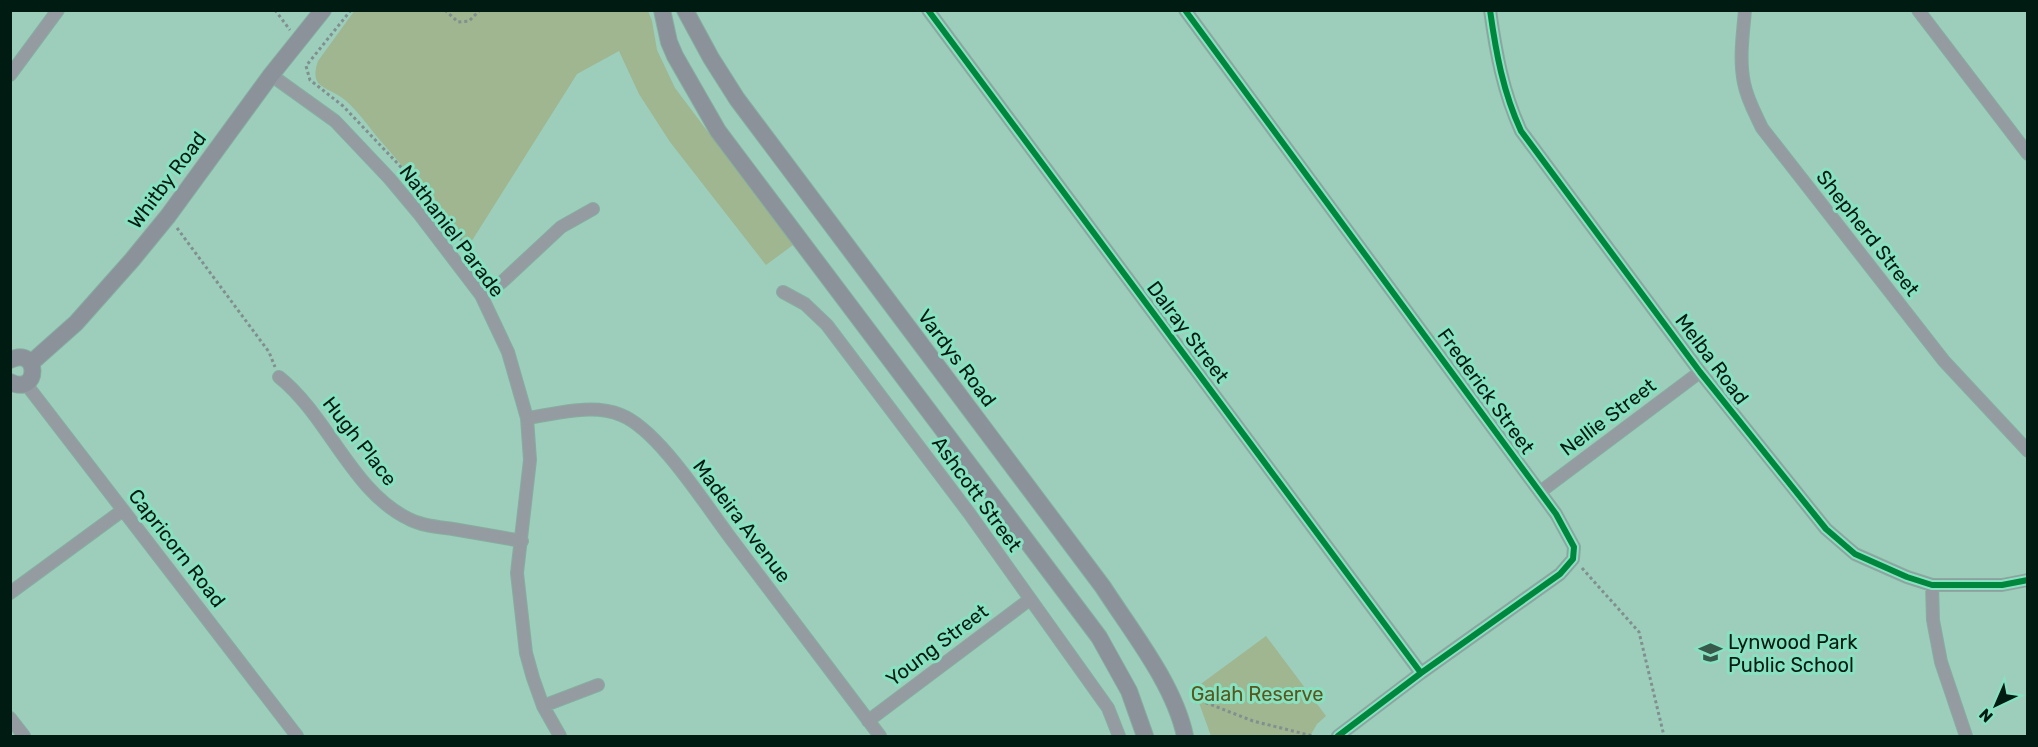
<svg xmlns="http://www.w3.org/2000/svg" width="2038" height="747" viewBox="0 0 2038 747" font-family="Rubik,sans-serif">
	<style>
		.green { fill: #9fb690 }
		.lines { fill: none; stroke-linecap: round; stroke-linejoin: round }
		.street-casing { stroke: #87ad9f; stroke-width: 14 }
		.secondary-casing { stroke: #87ad9f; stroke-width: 18 }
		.path { stroke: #818f8f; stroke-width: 3; stroke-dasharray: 3 3; stroke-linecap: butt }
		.street { stroke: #949ca2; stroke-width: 12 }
		.secondary { stroke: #8b929a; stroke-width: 16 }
		.cycleway-casing { stroke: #88e2c1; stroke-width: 10 }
		.cycleway { stroke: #00873e; stroke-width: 6 }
		.labels { text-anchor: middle; stroke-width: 6; stroke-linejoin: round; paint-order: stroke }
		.street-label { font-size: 20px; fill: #001b12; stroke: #88e2c1 }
		.poi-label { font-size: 20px; fill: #001b12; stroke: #88e2c1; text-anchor: start }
		.park-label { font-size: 20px; fill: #58571d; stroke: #88e2c1 }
	</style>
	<rect width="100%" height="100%" fill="#9ccebb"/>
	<path class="green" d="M 355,10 L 648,11 L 652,21 L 657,50 L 675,88 L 793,245 L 766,265 L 670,142 L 639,94 L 619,51 L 577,74 L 468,247 C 439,210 410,174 379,139 C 368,126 358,111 345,100 C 329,86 308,90 318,61 Z
		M 1266,636 L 1326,716 L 1317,724 L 1310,736 L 1211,736 L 1194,689 Z"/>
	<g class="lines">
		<defs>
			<path id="street" d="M 928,10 L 1421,673
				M 1185,10 L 1556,514 L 1574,547 L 1573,559 L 1560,574 L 1421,673 L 1338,736
				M 1490,10 C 1496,53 1503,92 1521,131 L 1700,372 L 1826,529 L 1855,554 L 1907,577 L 1932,585 L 2002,585 L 2028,580
				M 1745,10 C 1743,34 1739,59 1744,83 C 1747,99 1755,113 1762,128 L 1944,361 L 2028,451
				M 1918,10 L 2028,154
				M 10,75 L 58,10
				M 271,75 L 335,121 L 389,178 L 420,215 L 481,295 L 508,352 L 527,418 L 530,460 L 517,573 L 526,653 L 533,678 L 543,706 L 560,736
				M 783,292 L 805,304 L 827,325 L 969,513 L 1108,708 L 1119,736
				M 481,295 L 502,282 L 561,227 L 593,209
				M 279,377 C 328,416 352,492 409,519 C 422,526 439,527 453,529 C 476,533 499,537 522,541
				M 26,384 L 297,736
				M 527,418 C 556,414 592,403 621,415 C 659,430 706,506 732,540 C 781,605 831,671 880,736
				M 1540,492 L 1700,372
				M 1932,585 L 1933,620 L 1941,662 L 1966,736
				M 10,593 L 123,510
				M 543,706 L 598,685
				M 10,718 L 24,736
				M 868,721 L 1029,600"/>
			<path id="secondary" d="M 662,10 L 669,42 L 675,56 L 718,131 L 1099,637 L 1129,691 L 1145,736
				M 685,10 L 711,58 L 737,99 L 1103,587 C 1132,632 1174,684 1185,736
				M 10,360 C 40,345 40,397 10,382
				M 31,363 L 76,323 L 132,260 L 168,216 L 271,75 L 323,10"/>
		</defs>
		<use href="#street" class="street-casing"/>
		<use href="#secondary" class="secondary-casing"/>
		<path class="path" d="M 275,10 L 290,30
			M 351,10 L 306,66 L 310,80 L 343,106 L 418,185 L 488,274
			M 445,10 L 458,22 L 469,21 L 480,10
			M 177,228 L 269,352 L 275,367
			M 1582,568 L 1639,632 L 1664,736
			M 1195,703 L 1199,700 L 1253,721 L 1313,736"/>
		<use href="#street" class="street"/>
		<use href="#secondary" class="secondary"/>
		<defs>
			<path id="cycleway" d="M 928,10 L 1421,673
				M 1185,10 L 1556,514 L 1574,547 L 1573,559 L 1560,574 L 1421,673 L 1338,736
				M 1490,10 C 1496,53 1503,92 1521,131 L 1700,372 L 1826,529 L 1855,554 L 1907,577 L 1932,585 L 2002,585 L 2028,580"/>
		</defs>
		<use href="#cycleway" class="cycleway-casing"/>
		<use href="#cycleway" class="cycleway"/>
	</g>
	<defs>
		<symbol id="school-bare" viewBox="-9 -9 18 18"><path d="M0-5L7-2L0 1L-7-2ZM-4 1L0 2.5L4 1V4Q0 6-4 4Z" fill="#375a4d" stroke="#88e2c1" stroke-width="2.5" paint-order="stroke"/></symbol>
	</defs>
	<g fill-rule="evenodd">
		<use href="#school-bare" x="1694" y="636" width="33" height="33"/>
	</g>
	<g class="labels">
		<g class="street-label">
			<text transform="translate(167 180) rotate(-53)" y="7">Whitby Road</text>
			<text transform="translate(452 231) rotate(53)" y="7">Nathaniel Parade</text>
			<text transform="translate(1868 233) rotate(52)" y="7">Shepherd Street</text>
			<text transform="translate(1188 332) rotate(53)" y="7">Dalray Street</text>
			<text transform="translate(957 358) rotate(53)" y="7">Vardys Road</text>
			<text transform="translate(1712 359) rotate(53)" y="7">Melba Road</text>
			<text transform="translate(1486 391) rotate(54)" y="7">Frederick Street</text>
			<text transform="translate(1608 417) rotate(-37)" y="7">Nellie Street</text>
			<text transform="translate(360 441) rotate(52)" y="7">Hugh Place</text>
			<text transform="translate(977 494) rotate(54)" y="7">Ashcott Street</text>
			<text transform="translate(742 521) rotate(53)" y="7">Madeira Avenue</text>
			<text transform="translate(177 548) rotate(52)" y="7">Capricorn Road</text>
			<text transform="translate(937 645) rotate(-37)" y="7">Young Street</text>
		</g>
		<g class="poi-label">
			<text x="1728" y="649">Lynwood Park<tspan x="1728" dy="23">Public School</tspan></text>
		</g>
		<g class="park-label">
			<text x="1257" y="701">Galah Reserve</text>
		</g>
	</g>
	<rect width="2038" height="747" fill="none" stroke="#001b12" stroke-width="24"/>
	<g transform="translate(1996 705) rotate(224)" stroke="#88e2c1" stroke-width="4.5" paint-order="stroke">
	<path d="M0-4.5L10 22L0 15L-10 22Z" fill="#001b12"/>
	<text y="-9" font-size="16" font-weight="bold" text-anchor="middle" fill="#001b12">N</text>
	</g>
</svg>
